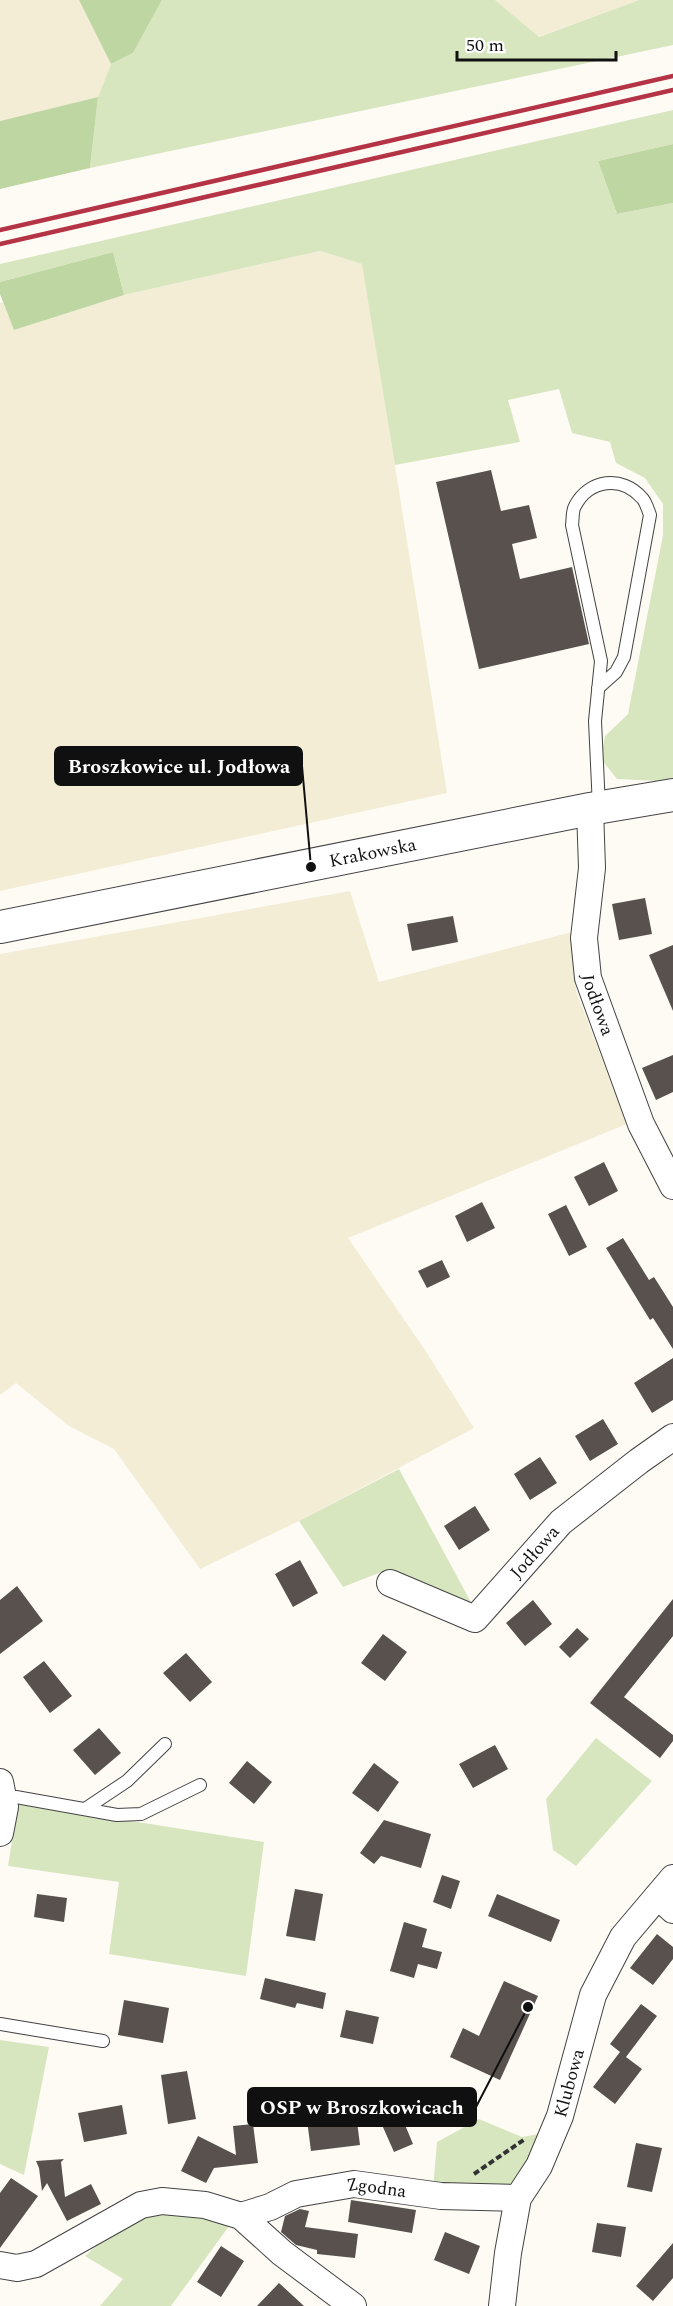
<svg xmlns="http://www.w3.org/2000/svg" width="673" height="2306" viewBox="0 0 673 2306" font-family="Spectral,serif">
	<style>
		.farmland { fill: #f3edd6 }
		.green { fill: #d8e6c0 }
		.forest { fill: #bed6a1 }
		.building { fill: #58514e }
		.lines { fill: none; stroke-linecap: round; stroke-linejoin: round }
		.service-casing { stroke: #434343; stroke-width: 14 }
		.minor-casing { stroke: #434343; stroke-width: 28 }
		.tertiary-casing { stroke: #434343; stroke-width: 34 }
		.path { stroke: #323232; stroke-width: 4; stroke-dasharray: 6 3; stroke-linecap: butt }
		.service { stroke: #fff; stroke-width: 12 }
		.minor { stroke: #fff; stroke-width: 26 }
		.tertiary { stroke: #fff; stroke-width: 32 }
		.rail { stroke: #b43446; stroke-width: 4.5 }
		.labels { text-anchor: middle; stroke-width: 6; stroke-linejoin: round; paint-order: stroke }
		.street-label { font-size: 18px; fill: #101010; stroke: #fff }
		.leader { fill: none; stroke: #101010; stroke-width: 2 }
		.callout-dot { fill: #101010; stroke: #fff; stroke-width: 2 }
		.callout { fill: #101010; stroke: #101010; stroke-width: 2 }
		.callout-label { font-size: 20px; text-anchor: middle; font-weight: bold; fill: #fff }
	</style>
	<rect width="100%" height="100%" fill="#fefbf5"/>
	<path class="farmland" d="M 0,0 L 79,0 L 111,64 L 98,97 L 0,121 Z
		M 495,0 L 639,0 L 538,37 Z
		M 320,251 L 363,264 L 447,793 L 0,891 L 0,303 L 3,302 L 14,330 L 124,295 Z
		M 350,891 L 379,982 L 572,932 L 576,991 L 627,1124 L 348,1238 L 425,1350 L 474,1428 L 299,1521 L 200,1569 L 114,1449 L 69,1426 L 16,1383 L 0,1395 L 0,954 Z"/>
	<path class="green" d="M 162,0 L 495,0 L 539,37 L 639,0 L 673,0 L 673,45 L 90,168 L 98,97 L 111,64 L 133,53 Z
		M 673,110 L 673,144 L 598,161 L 617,214 L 673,203 L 673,778 L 657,781 L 617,779 L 601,759 L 605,736 L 628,714 L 663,535 L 663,504 L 645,478 L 616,463 L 610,442 L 572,433 L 559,389 L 508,400 L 520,442 L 395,465 L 362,264 L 320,251 L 124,295 L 113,252 L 0,282 L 0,264 Z
		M 399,1469 L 473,1606 L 384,1571 L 343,1587 L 299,1521 Z
		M 596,1738 L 652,1781 L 576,1866 L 553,1850 L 546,1799 Z
		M 18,1803 L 264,1842 L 246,1976 L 109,1954 L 119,1882 L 8,1866 Z
		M 0,2040 L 49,2047 L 24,2175 L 0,2164 Z
		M 479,2119 L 522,2137 L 538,2134 L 534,2159 L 516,2183 L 495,2192 L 433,2189 L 437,2142 Z
		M 151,2208 L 232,2222 L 171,2306 L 100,2306 L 123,2279 L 85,2256 L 120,2225 Z"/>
	<path class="forest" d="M 79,0 L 162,0 L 133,53 L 111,64 Z
		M 98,97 L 90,168 L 0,189 L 0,121 Z
		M 673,144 L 673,203 L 617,214 L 598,161 Z
		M 113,252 L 124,295 L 14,330 L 0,294 L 0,282 Z"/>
	<path class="building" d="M 491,470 L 501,511 L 529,505 L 537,538 L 512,544 L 520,579 L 572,567 L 589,644 L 479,669 L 436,482 Z
		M 645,898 L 652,934 L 619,940 L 612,904 Z
		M 453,916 L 458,942 L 412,951 L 407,924 Z
		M 673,945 L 673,1011 L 649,955 Z
		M 673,1055 L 673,1092 L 656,1100 L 642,1068 Z
		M 604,1162 L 618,1191 L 589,1206 L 574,1177 Z
		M 482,1202 L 495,1228 L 467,1242 L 455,1216 Z
		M 566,1205 L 587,1247 L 569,1256 L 548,1214 Z
		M 623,1238 L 649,1280 L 654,1277 L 673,1307 L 673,1349 L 653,1318 L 650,1320 L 606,1248 Z
		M 442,1260 L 450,1277 L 427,1288 L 418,1271 Z
		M 673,1358 L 673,1400 L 652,1413 L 634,1383 Z
		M 603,1419 L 618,1444 L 590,1461 L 575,1436 Z
		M 540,1457 L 557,1483 L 530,1500 L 514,1474 Z
		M 475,1506 L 490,1530 L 459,1550 L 444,1526 Z
		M 300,1560 L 318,1593 L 293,1607 L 275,1574 Z
		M 17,1586 L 43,1621 L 0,1654 L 0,1600 Z
		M 673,1599 L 673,1636 L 624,1697 L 673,1735 L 673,1741 L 660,1758 L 590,1703 Z
		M 533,1600 L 552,1624 L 525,1646 L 506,1623 Z
		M 577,1628 L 589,1639 L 570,1658 L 559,1647 Z
		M 383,1634 L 407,1652 L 385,1681 L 361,1663 Z
		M 186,1653 L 212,1682 L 190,1702 L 163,1673 Z
		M 44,1661 L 72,1696 L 50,1713 L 23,1677 Z
		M 99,1728 L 121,1753 L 95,1775 L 73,1750 Z
		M 495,1745 L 508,1769 L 473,1788 L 459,1764 Z
		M 247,1761 L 272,1782 L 254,1804 L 229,1783 Z
		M 374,1763 L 399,1782 L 378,1812 L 352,1793 Z
		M 384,1820 L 431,1834 L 421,1868 L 381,1856 L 374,1864 L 360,1853 Z
		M 442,1875 L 460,1881 L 451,1909 L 433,1902 Z
		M 295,1889 L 323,1894 L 315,1941 L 286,1936 Z
		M 37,1894 L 67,1898 L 64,1922 L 34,1917 Z
		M 497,1894 L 560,1920 L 551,1942 L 488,1916 Z
		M 404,1922 L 427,1929 L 422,1947 L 442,1952 L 437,1969 L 418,1964 L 414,1978 L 390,1971 Z
		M 657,1934 L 673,1947 L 673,1959 L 653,1985 L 630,1968 Z
		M 265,1978 L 326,1993 L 323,2009 L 297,2003 L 295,2008 L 260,1999 Z
		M 504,1981 L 538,1996 L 500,2080 L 450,2057 L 463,2028 L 479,2036 Z
		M 124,2000 L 169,2008 L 163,2043 L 118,2035 Z
		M 641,2004 L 657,2016 L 626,2057 L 642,2069 L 615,2104 L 593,2087 L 620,2052 L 610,2044 Z
		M 346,2010 L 379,2017 L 373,2044 L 340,2037 Z
		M 187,2071 L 196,2119 L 168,2124 L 161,2075 Z
		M 395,2101 L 413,2144 L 394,2152 L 375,2109 Z
		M 122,2105 L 127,2134 L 84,2142 L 78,2113 Z
		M 356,2114 L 360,2145 L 311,2151 L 307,2120 Z
		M 253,2124 L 258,2163 L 214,2168 L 206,2183 L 181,2171 L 198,2136 L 236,2155 L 233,2126 Z
		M 636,2143 L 662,2148 L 652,2192 L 627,2187 Z
		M 64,2159 L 61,2162 L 65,2197 L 91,2184 L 101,2204 L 67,2221 L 47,2183 L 42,2191 L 39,2168 L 36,2161 Z
		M 11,2178 L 38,2196 L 0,2248 L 0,2193 Z
		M 351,2200 L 416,2210 L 412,2233 L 348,2222 Z
		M 300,2209 L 309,2211 L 305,2227 L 358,2234 L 355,2258 L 317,2254 L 317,2250 L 296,2245 L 281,2232 L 285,2216 Z
		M 597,2223 L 626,2227 L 621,2257 L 592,2252 Z
		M 445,2232 L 480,2246 L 469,2274 L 434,2260 Z
		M 673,2243 L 673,2278 L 653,2301 L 636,2286 Z
		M 221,2246 L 244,2261 L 221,2297 L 197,2282 Z
		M 279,2283 L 304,2306 L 257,2306 Z"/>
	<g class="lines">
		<defs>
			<path id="service" d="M 598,688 L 616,672 L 624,657 L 650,515 C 648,510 646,502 642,498 C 622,475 589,479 575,506 C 572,511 573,519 572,525 L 601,661 L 595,721 L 599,807
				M 4,1797 L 16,1797 L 117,1815 L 141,1814 L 200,1785
				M 85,1809 L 127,1781 L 165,1744
				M 0,2024 L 103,2041"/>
			<g id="minor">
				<path id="s1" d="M 590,809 L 592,868 L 584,938 L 588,978 L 641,1124 L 673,1186"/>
				<path id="s2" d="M 390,1583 L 475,1619 L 561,1522 L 639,1461 L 673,1437"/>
				<path d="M 0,1782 L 5,1807 L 0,1833"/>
				<path d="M 658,1896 L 673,1910"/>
				<path id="s3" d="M 241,2216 L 270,2207 L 296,2194 L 354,2184 L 441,2196 L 518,2198"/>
				<path d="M 0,2265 L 17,2268 L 36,2264 L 141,2205 L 162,2201 L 205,2205 L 241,2216 L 282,2253 L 353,2306"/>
				<path id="s4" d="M 502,2306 L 508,2253 L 518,2198 L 539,2166 L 560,2116 L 593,1995 L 623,1937 L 673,1878"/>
			</g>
			<g id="tertiary">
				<path id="s5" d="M 0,927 L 590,809 L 673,795"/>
			</g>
		</defs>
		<use href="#service" class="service-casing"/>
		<use href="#minor" class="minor-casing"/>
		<use href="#tertiary" class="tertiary-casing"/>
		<path class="path" d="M 474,2174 L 525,2139"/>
		<use href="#service" class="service"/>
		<use href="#minor" class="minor"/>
		<use href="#tertiary" class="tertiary"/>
		<path class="rail" d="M 0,230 L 673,76
			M 0,244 L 673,90"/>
	</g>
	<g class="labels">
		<g class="street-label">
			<text dy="6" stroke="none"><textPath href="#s5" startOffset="380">Krakowska</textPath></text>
			<text dy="6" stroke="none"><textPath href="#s1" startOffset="198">Jodłowa</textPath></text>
			<text dy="6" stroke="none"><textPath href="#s2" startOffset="182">Jodłowa</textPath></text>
			<text dy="6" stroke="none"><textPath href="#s4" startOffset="236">Klubowa</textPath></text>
			<text dy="6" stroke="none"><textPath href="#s3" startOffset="141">Zgodna</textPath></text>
		</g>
	</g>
	<path class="leader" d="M311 867L302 766M528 2007L476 2107"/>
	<g class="callout-dot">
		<circle cx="311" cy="867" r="6"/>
		<circle cx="528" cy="2007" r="6"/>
	</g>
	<g class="callout">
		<rect x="55" y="747" width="247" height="38" rx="6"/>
		<rect x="248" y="2088" width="228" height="38" rx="6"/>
	</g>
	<g class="callout-label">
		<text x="179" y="773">Broszkowice ul. Jodłowa</text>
		<text x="362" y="2114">OSP w Broszkowicach</text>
	</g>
	<path d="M457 51v9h159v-9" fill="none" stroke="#101010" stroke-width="3"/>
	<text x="466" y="51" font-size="18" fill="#101010" stroke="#ffffff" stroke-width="4.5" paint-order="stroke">50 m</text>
</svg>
